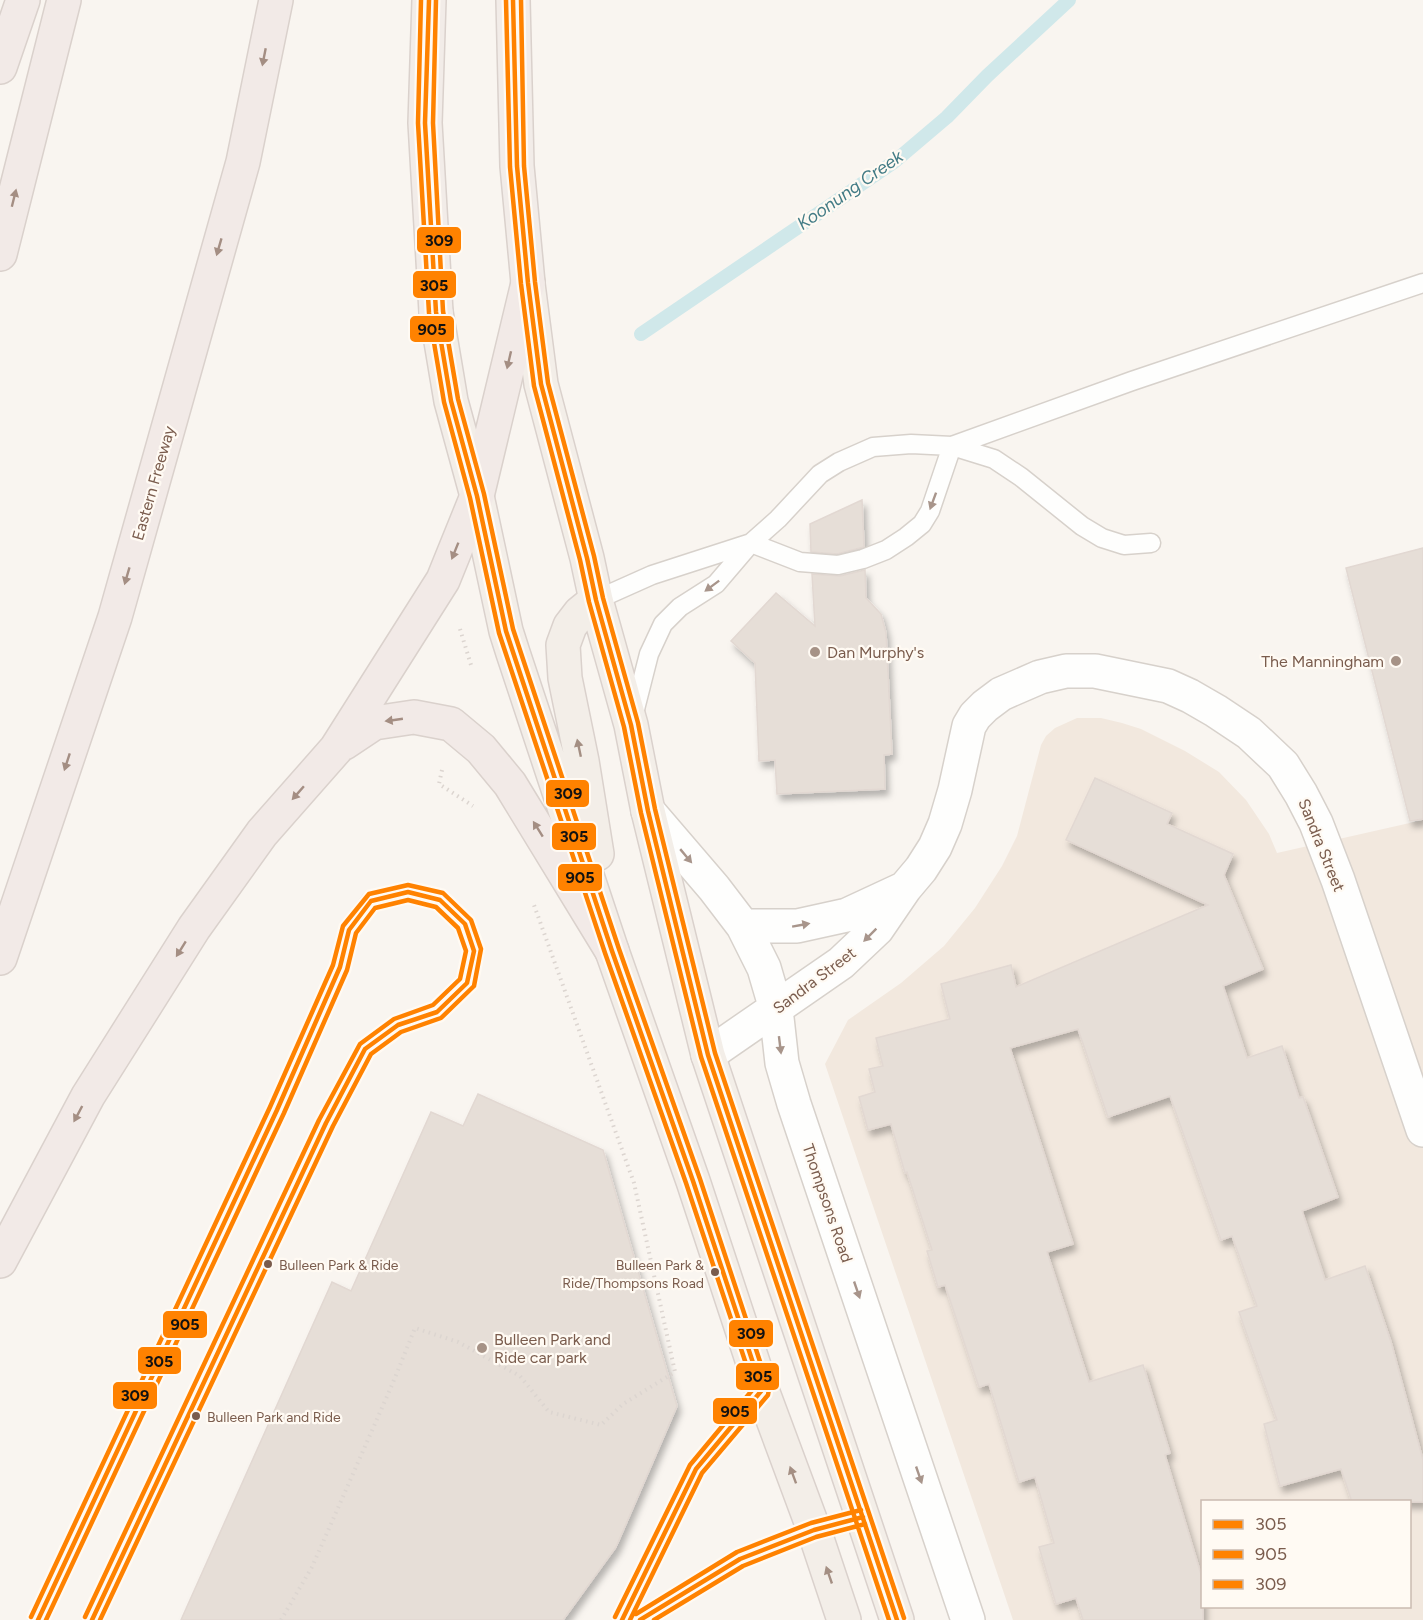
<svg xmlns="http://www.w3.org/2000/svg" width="1423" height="1620" viewBox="0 0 1423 1620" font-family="Figtree,sans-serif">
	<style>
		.residential { fill: #f2e8de; fill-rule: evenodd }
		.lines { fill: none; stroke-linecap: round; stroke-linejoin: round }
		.stream { stroke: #d0e8ea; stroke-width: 14 }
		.building { fill: #e6ded7; stroke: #e2d8d2; stroke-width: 1.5; filter: url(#shadow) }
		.service-casing { stroke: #d7d1cb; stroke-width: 21 }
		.minor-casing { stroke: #d7d1cb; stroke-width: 36 }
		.primary-casing { stroke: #dad1cc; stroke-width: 36 }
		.trunk-casing { stroke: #dad1cc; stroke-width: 36 }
		.motorway-casing { stroke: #dad1cc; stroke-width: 36 }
		.path { stroke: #dcd5d0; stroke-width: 4; stroke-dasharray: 1.5 4.5; stroke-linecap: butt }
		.service { stroke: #fefefd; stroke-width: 18 }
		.minor { stroke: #fefefd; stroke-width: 33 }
		.primary { stroke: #f3eee8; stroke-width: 33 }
		.trunk { stroke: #f2ece8; stroke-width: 33 }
		.motorway { stroke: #f2eae7; stroke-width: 33 }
		.bus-1-casing { stroke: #fffaf3; stroke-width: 9 }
		.bus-2-casing { stroke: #fffaf3; stroke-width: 9 }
		.bus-3-casing { stroke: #fffaf3; stroke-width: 9 }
		.bus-1 { stroke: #ff8200; stroke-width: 4.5 }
		.bus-2 { stroke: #ff8200; stroke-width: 4.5 }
		.bus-3 { stroke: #ff8200; stroke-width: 4.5 }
		.oneway { fill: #a48e83 }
		.oneway2 { fill: #a8958b }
		.oneway3 { fill: #a48f83 }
		.poi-dot { fill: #a69286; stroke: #fffaf3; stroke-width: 2 }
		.bus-dot { fill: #7a5c4d; stroke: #fffaf3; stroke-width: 2 }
		.labels { text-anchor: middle; stroke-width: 4.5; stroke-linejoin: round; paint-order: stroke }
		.bus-label { font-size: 14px; fill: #7a5c4d; stroke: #fffaf3; text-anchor: start }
		.street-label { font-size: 16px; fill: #7a5c4d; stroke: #fffaf3 }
		.poi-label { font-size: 16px; fill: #7a5c4d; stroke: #fffaf3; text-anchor: start }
		.water-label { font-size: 18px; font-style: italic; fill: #437c86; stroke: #fffaf3 }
		.line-badge { stroke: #fffaf3; stroke-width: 2 }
		.pale-badge-label { font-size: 16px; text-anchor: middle; font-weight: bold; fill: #111 }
	</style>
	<defs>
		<filter id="shadow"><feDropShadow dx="3.5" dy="6" stdDeviation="3" flood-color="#0004"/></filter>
	</defs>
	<rect width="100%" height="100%" fill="#f9f5f0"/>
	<path class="residential" d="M 1077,718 L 1101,718 L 1122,723 L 1141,729 L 1185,751 L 1219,772 L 1246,800 L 1269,834 L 1277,853 L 1423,820 L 1423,1620 L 1013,1620 L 825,1064 L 848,1020 L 901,983 L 944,946 L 975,908 L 1002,866 L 1017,836 L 1041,745 L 1046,736 L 1055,728 ZM 1202,1502 L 1410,1502 L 1410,1606 L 1202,1606 Z"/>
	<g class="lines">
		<path class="stream" d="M 641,334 L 894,162 L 947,117 L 987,76 L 1069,0"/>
	</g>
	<path class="building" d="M 862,500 L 864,547 L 837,554 L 811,552 L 810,524 Z
		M 1423,548 L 1423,819 L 1410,821 L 1346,568 Z
		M 865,570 L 866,598 L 881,614 L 886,633 L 892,754 L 884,755 L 885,789 L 777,794 L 775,760 L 759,761 L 755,663 L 731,641 L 776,593 L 815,626 L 812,574 L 840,576 Z
		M 1095,778 L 1172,813 L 1167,824 L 1233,854 L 1224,875 L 1263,969 L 1223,986 L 1247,1058 L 1282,1046 L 1299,1098 L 1303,1097 L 1338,1197 L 1302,1211 L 1325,1280 L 1365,1266 L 1391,1342 L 1423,1460 L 1423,1502 L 1352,1502 L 1341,1469 L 1280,1486 L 1264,1424 L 1277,1420 L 1239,1312 L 1257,1306 L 1232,1236 L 1221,1240 L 1170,1096 L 1108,1117 L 1078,1029 L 1010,1048 L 1073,1244 L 1047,1252 L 1089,1382 L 1143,1365 L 1170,1453 L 1165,1455 L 1203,1581 L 1203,1620 L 1083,1620 L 1076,1598 L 1056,1604 L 1039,1547 L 1054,1543 L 1035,1477 L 1019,1482 L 989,1384 L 979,1387 L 945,1285 L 938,1287 L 927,1251 L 932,1250 L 907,1172 L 905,1173 L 891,1124 L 868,1130 L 859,1097 L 875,1092 L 869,1069 L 883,1066 L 876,1038 L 950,1019 L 941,984 L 1011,965 L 1016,987 L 1208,905 L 1066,840 Z
		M 478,1094 L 603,1150 L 677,1406 L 616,1547 L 563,1620 L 181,1620 L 332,1282 L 351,1291 L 431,1112 L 463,1126 Z"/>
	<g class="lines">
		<defs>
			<path id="service" d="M 596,600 L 652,575 L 751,543 L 800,562 L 838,565 L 863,559 L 886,550 L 906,537 L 922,524 L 930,511 L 952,446 L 1132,381 L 1423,283
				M 633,717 L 649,654 L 663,624 L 680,607 L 716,584 L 751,543 L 778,519 L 820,474 L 839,462 L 873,447 L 911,444 L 952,446 L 994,459 L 1021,477 L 1082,526 L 1102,538 L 1124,545 L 1151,543
				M 38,1620 L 277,1110 L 340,967 L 349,930 L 371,901 L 408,892 L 440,900 L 465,924 L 474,951 L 467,983 L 437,1012 L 398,1025 L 365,1049 L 326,1123 L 92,1620
				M 622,1620 L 696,1469 L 762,1390
				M 640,1620 L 740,1559 L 814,1530 L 863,1517"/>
			<path id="minor" d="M 648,811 L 714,888 L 743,926 L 764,968 L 776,1009 L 782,1063 L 794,1104 L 968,1620
				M 743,926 L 797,926 L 847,915 L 903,889
				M 708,1055 L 841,963 L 877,929 L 905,888 L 921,869 L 935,847 L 945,824 L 955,790 L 969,726 L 975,716 L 985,706 L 1001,694 L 1040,677 L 1066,671 L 1095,671 L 1168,686 L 1190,696 L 1216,711 L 1249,733 L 1283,765 L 1301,794 L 1316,823 L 1338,880 L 1423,1130"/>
			<path id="primary" d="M 528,284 L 541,384 L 587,558 L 596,600 L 631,725 L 648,811 L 708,1055 L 897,1620
				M 436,312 L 451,401 L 477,496 L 506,631 L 513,653 L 612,951 L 693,1181 L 762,1390 L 814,1530 L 844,1620
				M 596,600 L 580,613 L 570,626 L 563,645 L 565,678 L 582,761 L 597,854"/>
			<path id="trunk" d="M 429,0 L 425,123 L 436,312
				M 513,0 L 517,166 L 528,283"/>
			<path id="motorway" d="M 0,67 L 23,0
				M 0,254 L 64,0
				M 344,743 L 374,723 L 414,717 L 451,724 L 481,749 L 510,784 L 612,951
				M 0,958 L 115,617 L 243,162 L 276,0
				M 0,1261 L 88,1096 L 194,928 L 262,833 L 336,749 L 443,580 L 477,496 L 528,283"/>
		</defs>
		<use href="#service" class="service-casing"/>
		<use href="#minor" class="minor-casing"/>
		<use href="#primary" class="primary-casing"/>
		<use href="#trunk" class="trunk-casing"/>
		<use href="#motorway" class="motorway-casing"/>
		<path class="path" d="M 460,629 L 471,665
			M 442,770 L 439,784 L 473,806
			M 281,1620 L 312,1567 L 392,1385 L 415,1328 L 458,1342 L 520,1376 L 549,1412 L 601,1425 L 623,1404 L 675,1372 L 634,1183 L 534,905"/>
		<use href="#service" class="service"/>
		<use href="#minor" class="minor"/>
		<use href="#primary" class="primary"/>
		<use href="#trunk" class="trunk"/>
		<use href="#motorway" class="motorway"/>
		<defs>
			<path id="bus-1" d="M 429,0 L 425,123 L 436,312 L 451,401 L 477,496 L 506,631 L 612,951 L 693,1181 L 762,1390 L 696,1469 L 622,1620
				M 513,0 L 517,166 L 528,283 L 541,384 L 587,558 L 596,600 L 631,725 L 648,811 L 708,1055 L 897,1620
				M 38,1620 L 277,1110 L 340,967 L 349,930 L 371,901 L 408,892 L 440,900 L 465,924 L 474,951 L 467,983 L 437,1012 L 398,1025 L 365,1049 L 326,1123 L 92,1620
				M 640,1620 L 740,1559 L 814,1530 L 863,1517"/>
			<path id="bus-2" d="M 421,0 L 418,123 L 429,313 L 444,402 L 470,498 L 499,633 L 605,953 L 686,1183 L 754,1388 L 690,1465 L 615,1617
				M 506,0 L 510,167 L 521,284 L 534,386 L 580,560 L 589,602 L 624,727 L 641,813 L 701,1057 L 889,1620
				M 46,1620 L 284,1113 L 347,970 L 356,933 L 375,908 L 408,900 L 436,907 L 458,928 L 466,951 L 460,979 L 433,1005 L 394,1019 L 360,1044 L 319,1120 L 85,1617
				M 654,1620 L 743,1566 L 816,1537 L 865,1524"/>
			<path id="bus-3" d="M 436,0 L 433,123 L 443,311 L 458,399 L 484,494 L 513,629 L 619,949 L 700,1179 L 769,1389 L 768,1395 L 702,1473 L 630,1620
				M 521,0 L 524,166 L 535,282 L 548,383 L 594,556 L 603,598 L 638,723 L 655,809 L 715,1053 L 904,1618
				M 636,1614 L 737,1552 L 811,1523 L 861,1510
				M 31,1617 L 270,1107 L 333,965 L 343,926 L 369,894 L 408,885 L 443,893 L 471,920 L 481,949 L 474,986 L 441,1018 L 401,1032 L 371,1054 L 333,1126 L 100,1620"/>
		</defs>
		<use href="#bus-1" class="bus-1-casing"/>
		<use href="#bus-2" class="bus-2-casing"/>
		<use href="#bus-3" class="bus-3-casing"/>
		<use href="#bus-1" class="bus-1"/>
		<use href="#bus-2" class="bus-2"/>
		<use href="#bus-3" class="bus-3"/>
	</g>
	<defs><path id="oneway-solid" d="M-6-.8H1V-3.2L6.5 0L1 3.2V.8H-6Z" transform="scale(1.5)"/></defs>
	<g class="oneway">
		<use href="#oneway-solid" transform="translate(264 57) rotate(101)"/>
		<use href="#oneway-solid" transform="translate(14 198) rotate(-76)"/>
		<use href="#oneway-solid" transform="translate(219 247) rotate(106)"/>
		<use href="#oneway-solid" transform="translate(509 360) rotate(103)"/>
		<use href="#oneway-solid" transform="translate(455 551) rotate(112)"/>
		<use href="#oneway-solid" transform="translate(127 576) rotate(106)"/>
		<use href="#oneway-solid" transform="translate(394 720) rotate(172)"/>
		<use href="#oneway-solid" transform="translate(67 762) rotate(108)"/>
		<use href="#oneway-solid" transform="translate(298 793) rotate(131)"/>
		<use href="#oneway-solid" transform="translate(538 829) rotate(-122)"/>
		<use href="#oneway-solid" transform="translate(181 949) rotate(122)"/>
		<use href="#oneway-solid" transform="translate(78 1114) rotate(118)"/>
	</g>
	<g class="oneway2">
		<use href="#oneway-solid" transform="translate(933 501) rotate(110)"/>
		<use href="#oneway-solid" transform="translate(712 586) rotate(143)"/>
		<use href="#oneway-solid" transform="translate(686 856) rotate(50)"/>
		<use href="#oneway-solid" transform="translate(801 925) rotate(-10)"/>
		<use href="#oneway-solid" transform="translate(870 935) rotate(135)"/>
		<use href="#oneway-solid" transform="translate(780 1045) rotate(83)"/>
		<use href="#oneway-solid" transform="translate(857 1290) rotate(71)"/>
		<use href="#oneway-solid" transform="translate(919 1475) rotate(71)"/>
	</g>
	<g class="oneway3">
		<use href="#oneway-solid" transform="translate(579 748) rotate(-102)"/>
		<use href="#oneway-solid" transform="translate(793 1475) rotate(-110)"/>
		<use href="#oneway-solid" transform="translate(829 1575) rotate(-109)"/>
	</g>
	<g class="poi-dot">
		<circle cx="815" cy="652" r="6"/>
		<circle cx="1396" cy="661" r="6"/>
		<circle cx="482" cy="1348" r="6"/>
	</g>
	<g class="bus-dot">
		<circle cx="268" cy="1264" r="5"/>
		<circle cx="715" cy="1272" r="5"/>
		<circle cx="196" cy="1416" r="5"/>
	</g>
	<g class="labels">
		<g class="bus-label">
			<text x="279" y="1270">Bulleen Park &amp; Ride</text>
			<text x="704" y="1270" text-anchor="end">Bulleen Park &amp;<tspan x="704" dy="18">Ride/Thompsons Road</tspan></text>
			<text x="207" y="1422">Bulleen Park and Ride</text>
		</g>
		<g class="street-label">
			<text transform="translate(153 483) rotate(-74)" y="6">Eastern Freeway</text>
			<text transform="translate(1322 845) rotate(68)" y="6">Sandra Street</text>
			<text transform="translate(814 980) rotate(-37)" y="6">Sandra Street</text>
			<text transform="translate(828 1203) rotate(71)" y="6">Thompsons Road</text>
		</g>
		<g class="poi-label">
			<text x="827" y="658">Dan Murphy's</text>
			<text x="1384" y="667" text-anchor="end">The Manningham</text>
			<text x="494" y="1345">Bulleen Park and<tspan x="494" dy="18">Ride car park</tspan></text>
		</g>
		<g class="water-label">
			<text transform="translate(850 190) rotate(-35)" y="6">Koonung Creek</text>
		</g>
	</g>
	<g class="line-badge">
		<rect x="416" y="226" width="46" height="28" rx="6" fill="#ff8200"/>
		<rect x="412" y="270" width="45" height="29" rx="6" fill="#ff8200"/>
		<rect x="409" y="315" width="46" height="28" rx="6" fill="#ff8200"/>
		<rect x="545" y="779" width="45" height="29" rx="6" fill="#ff8200"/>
		<rect x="551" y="822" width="46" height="29" rx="6" fill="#ff8200"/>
		<rect x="557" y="863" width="46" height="29" rx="6" fill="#ff8200"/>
		<rect x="162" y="1310" width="46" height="29" rx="6" fill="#ff8200"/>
		<rect x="728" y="1319" width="46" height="29" rx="6" fill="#ff8200"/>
		<rect x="137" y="1346" width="45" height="29" rx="6" fill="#ff8200"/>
		<rect x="735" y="1362" width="45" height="29" rx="6" fill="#ff8200"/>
		<rect x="112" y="1381" width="46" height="29" rx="6" fill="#ff8200"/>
		<rect x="712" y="1397" width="46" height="28" rx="6" fill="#ff8200"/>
	</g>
	<g class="pale-badge-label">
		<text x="439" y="246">309</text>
		<text x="434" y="291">305</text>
		<text x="432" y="335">905</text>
		<text x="568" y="799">309</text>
		<text x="574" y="842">305</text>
		<text x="580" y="883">905</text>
		<text x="185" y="1330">905</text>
		<text x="751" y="1339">309</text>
		<text x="159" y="1367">305</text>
		<text x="758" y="1382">305</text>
		<text x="135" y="1401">309</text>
		<text x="735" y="1417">905</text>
	</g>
	<rect x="1201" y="1500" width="210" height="108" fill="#fffaf3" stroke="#cabbb1" stroke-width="1.5"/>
	<rect x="1213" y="1520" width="30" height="9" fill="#ff8200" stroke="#cabbb1" stroke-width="1.5"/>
	<text x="1255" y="1530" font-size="18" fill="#7a5c4d">305</text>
	<rect x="1213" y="1550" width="30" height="9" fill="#ff8200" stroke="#cabbb1" stroke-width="1.5"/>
	<text x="1255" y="1560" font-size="18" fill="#7a5c4d">905</text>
	<rect x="1213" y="1580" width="30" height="9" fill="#ff8200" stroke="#cabbb1" stroke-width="1.5"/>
	<text x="1255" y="1590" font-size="18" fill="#7a5c4d">309</text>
</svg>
